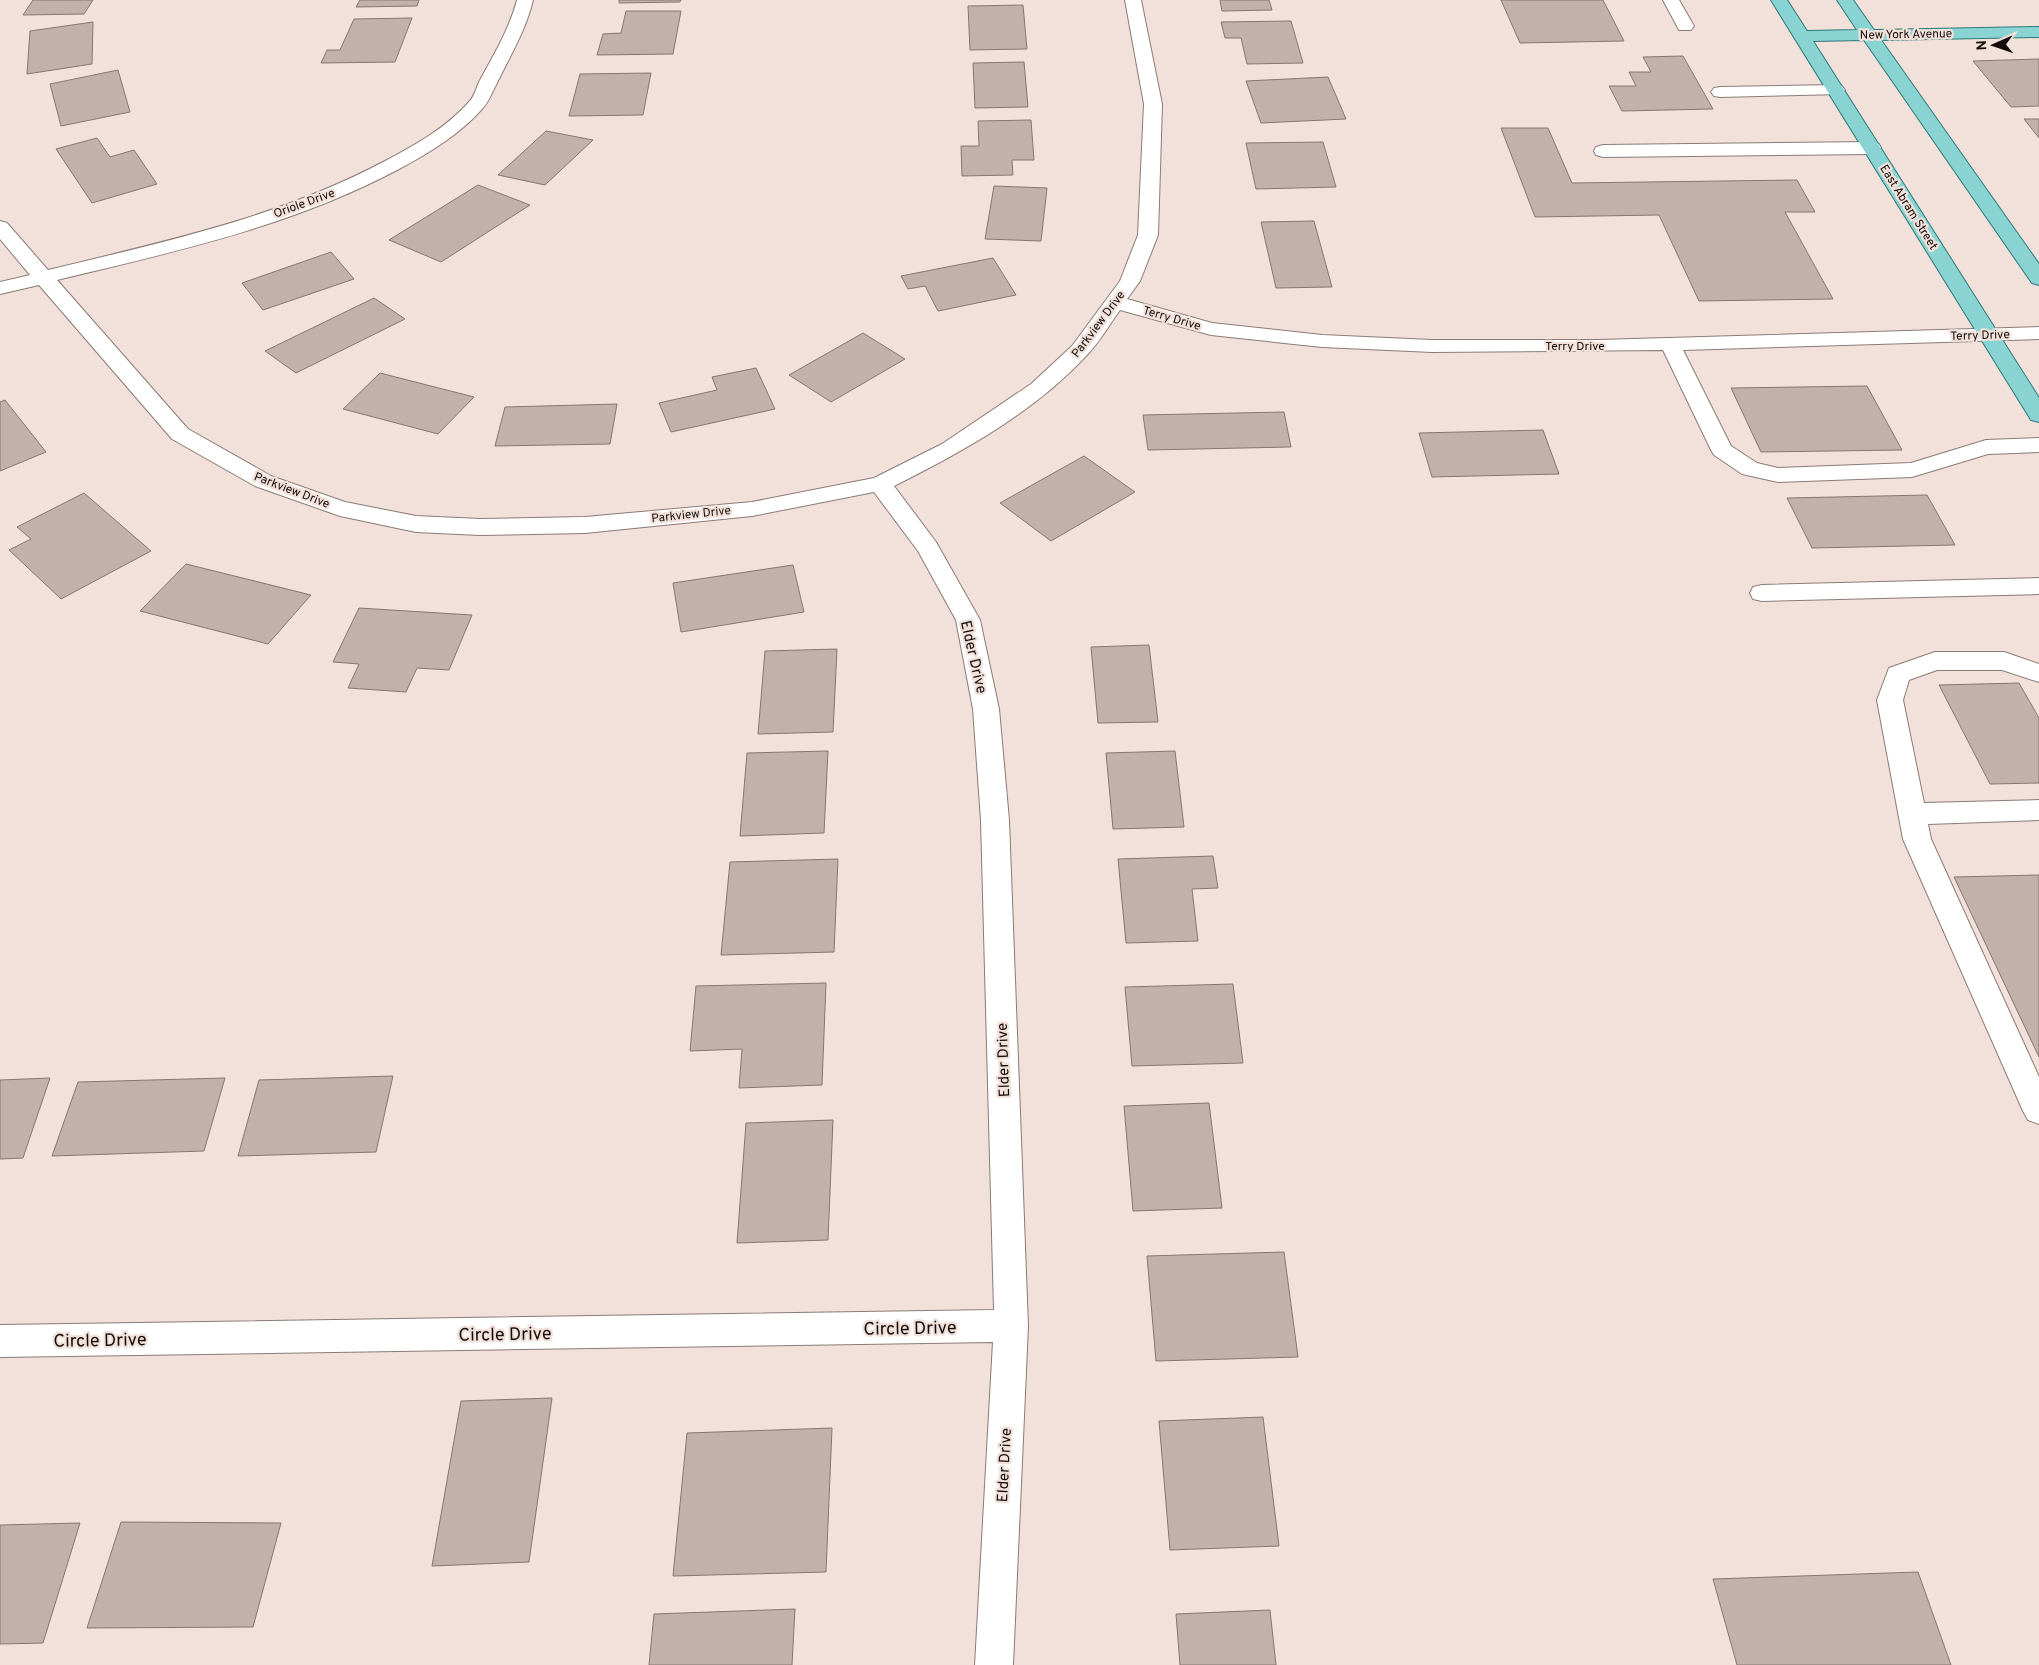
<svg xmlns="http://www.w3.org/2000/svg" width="2039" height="1665" viewBox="0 0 2039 1665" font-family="Overpass,sans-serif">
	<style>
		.building { fill: #c2b1ab; stroke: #857670 }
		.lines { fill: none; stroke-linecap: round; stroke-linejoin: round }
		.minor-casing { stroke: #8b7b75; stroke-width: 2 }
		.major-casing { stroke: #2c7a78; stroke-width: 2 }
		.minor { fill: #fff; fill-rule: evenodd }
		.major { fill: #89d3d2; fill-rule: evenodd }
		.labels { text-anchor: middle; stroke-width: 4.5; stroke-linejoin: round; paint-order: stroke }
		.far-street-label { font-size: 12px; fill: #110b09; stroke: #f2e1da }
		.street-label { font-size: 15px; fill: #110b09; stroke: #f2e1da }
		.near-street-label { font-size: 18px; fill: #110b09; stroke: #f2e1da }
	</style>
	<rect width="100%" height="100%" fill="#f2e1da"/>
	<path class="building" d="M 33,0 L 93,0 L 84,14 L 23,15 Z
		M 360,0 L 419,0 L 417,6 L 356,7 Z
		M 619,0 L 681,0 L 680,2 L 619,3 Z
		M 1220,0 L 1269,0 L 1272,10 L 1222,11 Z
		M 1501,0 L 1603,0 L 1624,41 L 1520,43 Z
		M 1023,5 L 1027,49 L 970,50 L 968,6 Z
		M 626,11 L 681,11 L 673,54 L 597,55 L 603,34 L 621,33 Z
		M 412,18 L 395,62 L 321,63 L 327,50 L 340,50 L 354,19 Z
		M 1291,21 L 1303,63 L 1247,64 L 1241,38 L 1225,38 L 1221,22 Z
		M 93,22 L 92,64 L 27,74 L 30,31 Z
		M 1683,56 L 1713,109 L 1622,111 L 1609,86 L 1636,86 L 1629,72 L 1651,72 L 1643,57 Z
		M 2039,59 L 2039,106 L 2011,107 L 1973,61 Z
		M 1024,62 L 1028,107 L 975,108 L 973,63 Z
		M 118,70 L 130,112 L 61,126 L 50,84 Z
		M 651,73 L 643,115 L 569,116 L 580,74 Z
		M 1328,77 L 1346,119 L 1261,123 L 1246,81 Z
		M 2024,119 L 2039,119 L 2039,138 Z
		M 1031,120 L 1034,160 L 1012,160 L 1013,175 L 962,176 L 961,146 L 979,146 L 978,121 Z
		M 1501,128 L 1548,128 L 1572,183 L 1797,180 L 1815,212 L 1785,212 L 1833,299 L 1699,301 L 1659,215 L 1535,217 Z
		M 546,131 L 593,140 L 545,185 L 498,175 Z
		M 97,138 L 110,157 L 134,150 L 157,184 L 92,203 L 56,149 Z
		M 1323,142 L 1336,187 L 1256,189 L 1246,143 Z
		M 478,185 L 530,205 L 441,262 L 389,240 Z
		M 994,186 L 1047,188 L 1041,241 L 985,239 Z
		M 1314,221 L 1332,287 L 1276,288 L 1261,222 Z
		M 331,252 L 354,279 L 263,310 L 242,283 Z
		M 993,258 L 1016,295 L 938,311 L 925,286 L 908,289 L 901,276 Z
		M 374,298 L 405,319 L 296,373 L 265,351 Z
		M 863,333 L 905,359 L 831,402 L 789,375 Z
		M 756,368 L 775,409 L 671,432 L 659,403 L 717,390 L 712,377 Z
		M 380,373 L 474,397 L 438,434 L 343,409 Z
		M 1867,386 L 1902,450 L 1761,452 L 1731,388 Z
		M 5,400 L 46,452 L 0,471 L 0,402 Z
		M 617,404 L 610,444 L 495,446 L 505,407 Z
		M 1284,412 L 1291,447 L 1148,450 L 1143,415 Z
		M 1543,430 L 1559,474 L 1432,477 L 1419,433 Z
		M 1084,456 L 1135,492 L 1051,541 L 1000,503 Z
		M 84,493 L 151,551 L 61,599 L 9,550 L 31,539 L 17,527 Z
		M 1927,495 L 1955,545 L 1812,548 L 1787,498 Z
		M 186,564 L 311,595 L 268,644 L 140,611 Z
		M 793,565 L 804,612 L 681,632 L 673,583 Z
		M 359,608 L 472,615 L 449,670 L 417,668 L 406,692 L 348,688 L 359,664 L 333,662 Z
		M 1149,645 L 1158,722 L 1098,723 L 1091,647 Z
		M 837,649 L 833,732 L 758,734 L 765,651 Z
		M 2019,683 L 2039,718 L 2039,783 L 1990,784 L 1939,685 Z
		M 828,751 L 824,833 L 740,836 L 747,753 Z
		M 1175,751 L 1184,827 L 1113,829 L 1106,753 Z
		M 1213,856 L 1218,888 L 1192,889 L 1198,941 L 1126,943 L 1118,859 Z
		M 838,859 L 834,952 L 721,955 L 730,862 Z
		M 2039,875 L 2039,1057 L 1954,877 Z
		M 826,983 L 822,1085 L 739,1088 L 742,1049 L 690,1051 L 696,986 Z
		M 1233,984 L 1243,1063 L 1132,1066 L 1125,987 Z
		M 393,1076 L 376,1152 L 238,1156 L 259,1080 Z
		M 50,1078 L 23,1158 L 0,1159 L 0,1080 Z
		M 225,1078 L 204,1151 L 52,1156 L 78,1082 Z
		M 1209,1103 L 1222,1208 L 1133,1211 L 1124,1106 Z
		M 833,1120 L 828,1240 L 737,1243 L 746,1123 Z
		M 1284,1252 L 1298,1357 L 1156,1361 L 1147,1256 Z
		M 552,1398 L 529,1562 L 432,1566 L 461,1401 Z
		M 1263,1417 L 1279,1546 L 1170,1550 L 1159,1421 Z
		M 832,1428 L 826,1572 L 673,1576 L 687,1433 Z
		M 121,1522 L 281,1523 L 253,1627 L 87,1628 Z
		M 80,1523 L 43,1643 L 0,1644 L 0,1525 Z
		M 1918,1572 L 1951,1665 L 1737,1665 L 1713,1579 Z
		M 795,1609 L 792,1665 L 649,1665 L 654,1614 Z
		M 1270,1610 L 1276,1665 L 1180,1665 L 1176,1614 Z"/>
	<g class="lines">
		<defs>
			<path id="minor" d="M 517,0 L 533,0 C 526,30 510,56 497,83 C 492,92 489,102 482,109 C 459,135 429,153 399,169 C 292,226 174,252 57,280 L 188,429 L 271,476 L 345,502 L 416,516 L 480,519 L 585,517 L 752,502 L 874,478 L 942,444 L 1031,384 L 1072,346 L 1120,281 L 1138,235 L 1144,104 L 1125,0 L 1141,0 L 1162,104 L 1158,235 L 1140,281 L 1127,299 L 1212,323 L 1322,335 L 1432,340 L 1599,340 L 2039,327 L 2039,339 L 1683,350 L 1731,446 L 1757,463 L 1778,468 L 1911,463 L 1986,440 L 2039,438 L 2039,452 L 1988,454 L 1912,477 L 1778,482 L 1742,474 L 1714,455 L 1711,450 L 1663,350 L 1432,352 L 1322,347 L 1211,335 L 1120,310 C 1109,325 1099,343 1086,356 C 1033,413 962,452 894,486 L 936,542 L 980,620 L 999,709 L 1009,820 L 1028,1326 L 1013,1665 L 975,1665 L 993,1342 L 0,1357 L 0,1325 L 994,1310 L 981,820 L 973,709 L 956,620 L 918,551 L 874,492 L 752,516 L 585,533 L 480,535 L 416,532 L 340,516 L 255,486 L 172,439 L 39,285 L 0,294 L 0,282 L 30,275 L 0,239 L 0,221 L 7,223 L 48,270 C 164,242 280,217 385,161 C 415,145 446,128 469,102 C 474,97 476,89 479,82 C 493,56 509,30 517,0 Z
				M 1663,0 L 1679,0 L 1694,26 L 1691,30 L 1679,30 Z
				M 1836,85 L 1842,86 L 1845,90 L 1842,94 L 1720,97 L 1714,96 L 1711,92 L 1714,88 L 1720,87 Z
				M 1872,142 L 1879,144 L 1881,148 L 1879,152 L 1872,154 L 1603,157 L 1596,155 L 1594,151 L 1596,147 L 1603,145 Z
				M 2039,578 L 2039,594 L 1762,601 L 1753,599 L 1750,593 L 1753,587 L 1762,585 Z
				M 1935,652 L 2004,652 L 2039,664 L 2039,682 L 2002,670 L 1937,670 L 1909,680 L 1903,700 L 1924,803 L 2039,800 L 2039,820 L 1928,824 L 1931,839 L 2039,1077 L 2039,1124 L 2028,1120 L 2023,1111 L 1903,839 L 1877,700 L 1889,668 Z"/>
			<path id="major" d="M 1771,0 L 1787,0 L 1807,31 L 1857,30 L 1837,0 L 1853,0 L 1874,30 L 2039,27 L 2039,37 L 1881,40 L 2039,264 L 2039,285 L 2032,283 L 1864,40 L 1813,41 L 2039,398 L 2039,422 L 2031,420 L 2028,415 Z"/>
		</defs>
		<use href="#minor" class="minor-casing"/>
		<use href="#major" class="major-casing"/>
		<use href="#minor" class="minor"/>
		<use href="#major" class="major"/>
	</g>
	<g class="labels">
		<g class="far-street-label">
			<text transform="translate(1906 34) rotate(-1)" y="4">New York Avenue</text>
			<text transform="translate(304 203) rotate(-20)" y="4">Oriole Drive</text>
			<text transform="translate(1909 207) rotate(58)" y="4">East Abram Street</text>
			<text transform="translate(1172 318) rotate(16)" y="4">Terry Drive</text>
			<text transform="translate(1098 324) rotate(-53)" y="4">Parkview Drive</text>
			<text transform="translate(1980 335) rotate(-2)" y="4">Terry Drive</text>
			<text x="1575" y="350">Terry Drive</text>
			<text transform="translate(292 490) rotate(21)" y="4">Parkview Drive</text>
			<text transform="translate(691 514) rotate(-6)" y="4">Parkview Drive</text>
		</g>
		<g class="street-label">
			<text transform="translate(974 657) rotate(77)" y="5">Elder Drive</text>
			<text transform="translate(1003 1060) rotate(-92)" y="5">Elder Drive</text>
			<text transform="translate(1004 1465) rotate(-87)" y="5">Elder Drive</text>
		</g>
		<g class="near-street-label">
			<text transform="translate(910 1328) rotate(-1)" y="6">Circle Drive</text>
			<text transform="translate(505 1334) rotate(-1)" y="6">Circle Drive</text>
			<text transform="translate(100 1340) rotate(-1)" y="6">Circle Drive</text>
		</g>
	</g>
	<g transform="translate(1994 45) rotate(268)" stroke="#f2e1da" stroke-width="4" paint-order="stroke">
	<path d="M0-4L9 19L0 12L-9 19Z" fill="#110b09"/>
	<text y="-8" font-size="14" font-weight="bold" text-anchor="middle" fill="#110b09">N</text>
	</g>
</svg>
